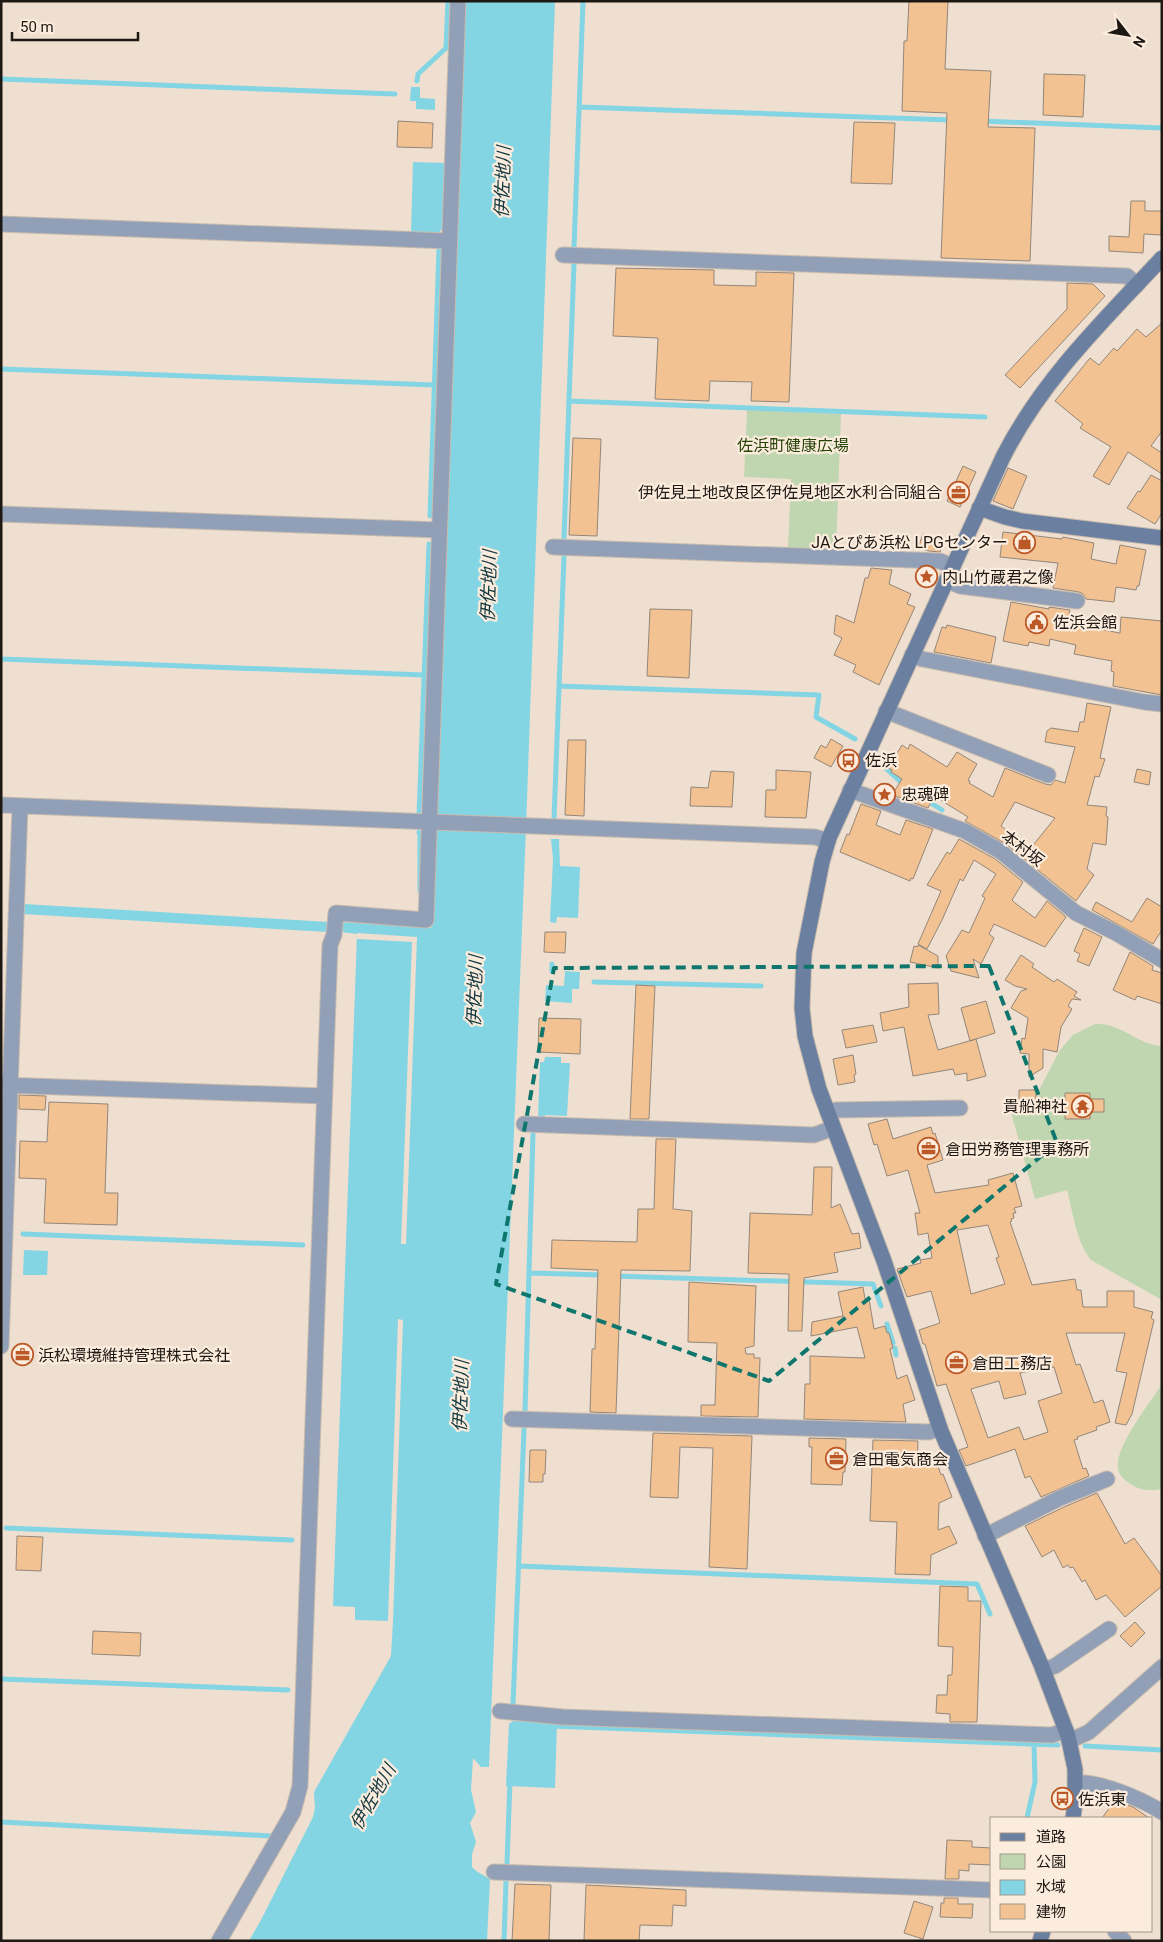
<svg xmlns="http://www.w3.org/2000/svg" width="1163" height="1942" viewBox="0 0 1163 1942" font-family="Roboto,'Noto Sans JP',sans-serif">
	<style>
		.green { fill: #c0d6b0 }
		.water { fill: #83d5e4 }
		.pier { fill: #eedfd0 }
		.lines { fill: none; stroke-linecap: round; stroke-linejoin: round }
		.stream { stroke: #83d5e4; stroke-width: 5 }
		.building { fill: #f2c293; stroke: #948678; fill-rule: evenodd }
		.street-casing { stroke: #c8bbae; stroke-width: 17 }
		.secondary-casing { stroke: #c8bbae; stroke-width: 17 }
		.street { stroke: #92a0b7; stroke-width: 15 }
		.secondary { stroke: #6b80a1; stroke-width: 15 }
		.marked { fill: none; stroke: #0f766e; stroke-width: 4; stroke-dasharray: 10 6; stroke-linejoin: round }
		.labels { text-anchor: middle; stroke-width: 4.5; stroke-linejoin: round; paint-order: stroke }
		.park-label { font-size: 16px; fill: #274308; stroke: #fbecdd }
		.poi-label { font-size: 16px; fill: #1d1813; stroke: #fbecdd; text-anchor: start }
		.street-label { font-size: 16px; fill: #1d1813; stroke: #fbecdd }
		.water-label { font-size: 18px; font-style: italic; fill: #123940; stroke: #fbecdd }
	</style>
	<rect width="100%" height="100%" fill="#eedfd0"/>
	<path class="green" d="M 747,410 L 841,414 L 836,550 L 788,549 L 791,479 L 744,477 Z
		M 1095,1024 C 1123,1023 1135,1044 1162,1046 L 1162,1300 L 1091,1260 C 1076,1241 1073,1213 1067,1190 L 1035,1199 L 1011,1112 L 1038,1112 L 1039,1090 L 1060,1050 L 1073,1035 Z
		M 1162,1384 L 1162,1489 C 1149,1491 1140,1491 1129,1483 C 1126,1481 1120,1476 1119,1472 C 1110,1452 1151,1402 1162,1384 Z"/>
	<path class="water" d="M 464,1 L 555,1 L 526,828 L 489,1767 L 481,1767 L 473,1758 L 471,1790 L 476,1812 L 470,1823 L 476,1842 L 472,1854 L 472,1867 L 476,1871 L 490,1879 L 487,1941 L 249,1941 L 261,1920 L 313,1817 L 315,1808 L 314,1792 L 391,1656 L 393,1621 L 355,1620 L 355,1607 L 333,1606 L 357,934 L 341,932 L 342,922 L 431,928 Z
		M 411,87 L 420,87 L 420,98 L 435,99 L 435,110 L 416,109 L 416,101 L 410,101 Z
		M 413,162 L 446,163 L 443,228 L 438,233 L 411,232 Z
		M 551,839 L 559,839 L 560,866 L 580,867 L 578,918 L 557,917 L 556,923 L 550,922 L 553,859 Z
		M 24,904 L 329,922 L 328,932 L 23,914 Z
		M 565,971 L 580,972 L 579,989 L 572,989 L 572,1003 L 545,1001 L 546,985 L 564,986 Z
		M 545,1057 L 561,1057 L 561,1063 L 570,1063 L 567,1116 L 545,1115 L 545,1118 L 538,1118 L 540,1062 L 544,1062 Z
		M 24,1250 L 48,1251 L 47,1275 L 23,1275 Z
		M 513,1721 L 557,1723 L 555,1788 L 506,1786 L 509,1724 Z"/>
	<path class="pier" d="M 357,933 L 417,937 L 406,1244 L 401,1244 L 412,942 L 357,939 Z
		M 398,1319 L 403,1320 L 393,1621 L 388,1621 Z"/>
	<g class="lines">
		<path class="stream" d="M 1,79 L 395,94
			M 417,81 L 418,74 L 446,48 L 448,1
			M 579,107 L 951,120
			M 982,121 L 1162,128
			M 574,248 L 583,1
			M 1,369 L 434,385
			M 569,401 L 985,417
			M 430,516 L 439,249
			M 564,538 L 574,263
			M 1,659 L 424,675
			M 559,686 L 819,695 L 816,717 L 855,739
			M 879,762 L 904,785
			M 926,800 L 942,810
			M 419,815 L 429,544
			M 554,819 L 564,556
			M 419,832 L 420,835 L 420,891
			M 552,971 L 552,964
			M 594,982 L 761,986
			M 23,1234 L 303,1245
			M 529,1273 L 603,1275
			M 614,1276 L 873,1284 L 881,1306
			M 887,1324 L 893,1343
			M 895,1348 L 896,1355
			M 525,1411 L 533,1134
			M 6,1528 L 292,1540
			M 519,1566 L 977,1584 L 990,1614
			M 1,1679 L 288,1690
			M 513,1704 L 524,1429
			M 551,1726 L 1058,1745
			M 1085,1746 L 1162,1750
			M 1027,1818 L 1035,1782 L 1034,1744
			M 1,1822 L 271,1836
			M 507,1863 L 510,1781
			M 504,1941 L 506,1881"/>
	</g>
	<path class="building" d="M 909,1 L 948,1 L 945,69 L 991,71 L 988,127 L 1035,128 L 1030,261 L 941,258 L 947,113 L 902,111 L 904,41 L 907,41 Z
		M 1044,74 L 1085,75 L 1083,117 L 1043,115 Z
		M 398,121 L 433,123 L 432,148 L 397,147 Z
		M 854,122 L 895,123 L 892,184 L 851,183 Z
		M 1131,201 L 1145,201 L 1145,211 L 1162,211 L 1161,235 L 1144,234 L 1143,253 L 1109,251 L 1109,236 L 1129,237 Z
		M 616,268 L 714,270 L 714,285 L 756,286 L 756,272 L 794,273 L 789,402 L 751,401 L 752,382 L 710,381 L 709,401 L 655,399 L 658,338 L 613,336 Z
		M 1067,283 L 1093,284 L 1105,296 L 1020,388 L 1005,375 L 1067,309 Z
		M 1162,323 L 1162,431 L 1151,446 L 1162,453 L 1162,474 L 1128,452 L 1109,485 L 1093,476 L 1111,447 L 1080,428 L 1083,424 L 1055,401 L 1090,358 L 1099,365 L 1114,348 L 1117,351 L 1137,329 L 1146,337 Z
		M 573,438 L 601,439 L 597,536 L 569,535 Z
		M 963,466 L 976,472 L 960,507 L 947,501 Z
		M 1008,468 L 1027,476 L 1013,509 L 993,501 Z
		M 1151,475 L 1162,481 L 1162,513 L 1155,524 L 1127,508 L 1138,491 L 1140,492 Z
		M 1003,532 L 1062,539 L 1063,537 L 1094,543 L 1091,559 L 1116,564 L 1120,545 L 1146,550 L 1139,586 L 1137,586 L 1136,590 L 1116,587 L 1114,602 L 1086,599 L 1083,594 L 1079,592 L 1053,588 L 1058,563 L 1000,557 Z
		M 923,534 L 944,540 L 940,552 L 929,551 L 918,548 Z
		M 871,568 L 892,570 L 889,584 L 911,594 L 907,604 L 915,607 L 879,685 L 853,672 L 856,665 L 834,655 L 842,638 L 834,634 L 836,615 L 854,623 L 865,578 L 868,578 Z
		M 1011,602 L 1049,609 L 1049,607 L 1070,610 L 1067,623 L 1120,633 L 1121,617 L 1162,621 L 1162,695 L 1113,686 L 1114,672 L 1111,671 L 1112,661 L 1074,654 L 1076,645 L 1050,639 L 1049,646 L 1029,642 L 1028,646 L 1003,641 Z
		M 650,609 L 692,610 L 689,678 L 647,676 Z
		M 947,625 L 996,637 L 991,663 L 934,652 L 942,627 L 946,628 Z
		M 1087,703 L 1111,707 L 1100,758 L 1105,759 L 1099,777 L 1095,776 L 1087,805 L 1107,807 L 1106,816 L 1108,817 L 1106,845 L 1093,843 L 1087,869 L 1094,875 L 1076,901 L 1006,844 L 965,821 L 968,817 L 934,796 L 928,808 L 892,795 L 902,779 L 891,772 L 892,770 L 888,768 L 902,745 L 908,749 L 910,744 L 947,767 L 957,752 L 977,764 L 968,780 L 970,781 L 969,783 L 993,797 L 1005,768 L 1045,784 L 1051,785 L 1055,780 L 1065,783 L 1075,747 L 1045,742 L 1047,731 L 1051,728 L 1078,732 L 1080,722 L 1084,722 ZM 1015,802 L 1055,818 L 1030,849 L 1001,826 Z
		M 831,739 L 843,746 L 831,767 L 814,758 L 821,745 L 826,748 Z
		M 568,740 L 586,740 L 584,816 L 565,815 Z
		M 1137,769 L 1151,772 L 1149,785 L 1134,782 Z
		M 776,770 L 811,772 L 806,818 L 765,817 L 766,790 L 776,790 Z
		M 711,771 L 734,772 L 732,807 L 690,806 L 691,787 L 708,788 Z
		M 861,804 L 881,811 L 876,825 L 900,835 L 906,820 L 933,829 L 913,879 L 911,878 L 910,881 L 840,852 L 847,834 L 849,835 Z
		M 959,839 L 995,859 L 1023,882 L 1012,900 L 1015,903 L 1035,918 L 1047,901 L 1066,917 L 1045,947 L 994,924 L 989,934 L 994,938 L 981,964 L 973,959 L 979,978 L 951,971 L 946,956 L 962,930 L 969,933 L 985,898 L 982,896 L 996,874 L 974,860 L 963,881 L 960,879 L 942,920 L 927,949 L 918,944 L 941,891 L 927,885 L 947,852 L 950,854 Z
		M 1147,898 L 1162,907 L 1162,930 L 1153,944 L 1092,910 L 1096,902 L 1132,922 Z
		M 1084,928 L 1102,937 L 1089,966 L 1077,961 L 1080,954 L 1074,951 Z
		M 545,932 L 566,932 L 565,953 L 544,952 Z
		M 918,945 L 938,956 L 938,968 L 910,962 L 914,946 L 917,947 Z
		M 1130,952 L 1153,966 L 1152,970 L 1162,973 L 1162,1004 L 1137,996 L 1135,1000 L 1113,990 Z
		M 1021,955 L 1034,964 L 1032,967 L 1054,982 L 1057,979 L 1077,992 L 1074,996 L 1081,1000 L 1072,999 L 1068,1006 L 1072,1009 L 1061,1027 L 1057,1052 L 1043,1049 L 1043,1068 L 1029,1077 L 1029,1054 L 1020,1053 L 1022,1038 L 1025,1039 L 1028,1018 L 1011,1008 L 1021,991 L 1027,989 L 1015,986 L 1005,980 Z
		M 938,983 L 939,1014 L 928,1015 L 938,1050 L 976,1039 L 986,1076 L 967,1081 L 967,1073 L 955,1075 L 953,1069 L 913,1076 L 904,1027 L 883,1031 L 880,1013 L 909,1007 L 908,984 Z
		M 636,985 L 655,986 L 649,1119 L 630,1119 Z
		M 986,1001 L 995,1033 L 970,1041 L 961,1008 Z
		M 539,1018 L 581,1019 L 580,1054 L 538,1052 Z
		M 873,1025 L 877,1042 L 846,1048 L 842,1030 Z
		M 853,1055 L 856,1074 L 854,1075 L 855,1082 L 838,1085 L 833,1059 Z
		M 1019,1090 L 1036,1090 L 1036,1105 L 1019,1105 Z
		M 1065,1093 L 1090,1093 L 1090,1099 L 1104,1099 L 1104,1112 L 1090,1112 L 1090,1119 L 1065,1119 L 1065,1113 L 1061,1113 L 1061,1100 L 1065,1100 Z
		M 19,1095 L 46,1096 L 45,1110 L 19,1109 Z
		M 49,1102 L 108,1104 L 105,1193 L 118,1193 L 117,1225 L 44,1223 L 46,1179 L 19,1178 L 20,1141 L 47,1142 Z
		M 887,1119 L 893,1139 L 931,1127 L 933,1134 L 935,1133 L 943,1160 L 927,1165 L 935,1193 L 989,1185 L 988,1180 L 1013,1173 L 1022,1206 L 1014,1208 L 1016,1213 L 1013,1213 L 1014,1218 L 1011,1219 L 1012,1221 L 1010,1222 L 1032,1285 L 1075,1279 L 1077,1290 L 1081,1290 L 1083,1307 L 1107,1307 L 1107,1291 L 1134,1291 L 1134,1307 L 1153,1312 L 1151,1318 L 1154,1320 L 1132,1414 L 1126,1425 L 1115,1423 L 1127,1373 L 1116,1371 L 1125,1333 L 1066,1333 L 1076,1365 L 1080,1364 L 1094,1403 L 1103,1400 L 1110,1422 L 1096,1427 L 1097,1430 L 1077,1437 L 1078,1439 L 1074,1440 L 1083,1469 L 1086,1468 L 1089,1476 L 1041,1497 L 1030,1476 L 1025,1478 L 1015,1449 L 966,1466 L 959,1450 L 968,1447 L 946,1384 L 937,1386 L 925,1344 L 923,1344 L 919,1330 L 940,1323 L 931,1291 L 907,1297 L 897,1269 L 921,1263 L 920,1260 L 932,1258 L 928,1233 L 918,1235 L 915,1213 L 920,1213 L 908,1170 L 887,1176 L 877,1144 L 874,1145 L 868,1124 ZM 988,1225 L 999,1257 L 996,1258 L 1005,1284 L 971,1294 L 957,1230 ZM 1054,1367 L 1062,1393 L 1038,1401 L 1048,1432 L 1024,1440 L 1019,1427 L 988,1438 L 971,1389 L 999,1381 L 1004,1399 L 1026,1394 L 1020,1373 Z
		M 656,1139 L 676,1139 L 673,1209 L 692,1211 L 690,1271 L 621,1270 L 616,1413 L 590,1412 L 592,1349 L 595,1349 L 598,1270 L 551,1268 L 552,1240 L 637,1242 L 638,1209 L 654,1209 Z
		M 814,1167 L 832,1167 L 831,1208 L 840,1204 L 852,1234 L 859,1233 L 861,1248 L 834,1253 L 838,1272 L 804,1278 L 802,1331 L 788,1331 L 789,1274 L 748,1273 L 750,1213 L 812,1215 Z
		M 689,1282 L 756,1286 L 754,1346 L 745,1348 L 746,1354 L 754,1354 L 754,1358 L 760,1358 L 758,1417 L 701,1416 L 701,1405 L 715,1405 L 717,1343 L 688,1342 Z
		M 863,1287 L 865,1299 L 869,1299 L 874,1329 L 885,1326 L 887,1333 L 889,1333 L 893,1348 L 890,1349 L 897,1379 L 907,1375 L 915,1400 L 903,1404 L 906,1422 L 804,1419 L 805,1384 L 810,1384 L 810,1356 L 865,1358 L 857,1327 L 811,1336 L 812,1322 L 843,1316 L 838,1292 Z
		M 653,1433 L 752,1436 L 747,1569 L 709,1567 L 713,1448 L 680,1447 L 678,1498 L 650,1497 Z
		M 809,1438 L 846,1439 L 845,1472 L 843,1472 L 842,1485 L 811,1484 L 812,1447 L 809,1447 Z
		M 873,1440 L 918,1441 L 917,1465 L 935,1457 L 941,1475 L 943,1474 L 952,1497 L 939,1503 L 938,1530 L 949,1526 L 957,1543 L 931,1555 L 930,1575 L 895,1574 L 897,1522 L 870,1521 Z
		M 530,1450 L 546,1450 L 545,1474 L 543,1474 L 543,1482 L 529,1482 Z
		M 1097,1493 L 1125,1544 L 1134,1538 L 1162,1576 L 1162,1586 L 1125,1617 L 1106,1595 L 1096,1600 L 1085,1580 L 1082,1582 L 1073,1567 L 1070,1568 L 1068,1565 L 1063,1568 L 1054,1550 L 1042,1557 L 1025,1526 L 1064,1507 Z
		M 17,1536 L 43,1537 L 41,1571 L 16,1570 Z
		M 940,1586 L 968,1587 L 968,1601 L 981,1601 L 977,1722 L 950,1722 L 950,1714 L 936,1713 L 937,1695 L 947,1695 L 948,1675 L 952,1675 L 953,1647 L 938,1646 Z
		M 1135,1622 L 1145,1633 L 1131,1647 L 1120,1636 Z
		M 93,1631 L 141,1633 L 140,1656 L 92,1654 Z
		M 1115,1800 L 1133,1807 L 1149,1818 L 1102,1818 Z
		M 947,1840 L 972,1841 L 972,1847 L 992,1848 L 992,1865 L 969,1864 L 969,1871 L 959,1870 L 959,1879 L 945,1879 Z
		M 515,1884 L 551,1885 L 549,1941 L 512,1941 Z
		M 586,1885 L 686,1890 L 686,1906 L 673,1905 L 672,1926 L 640,1925 L 639,1941 L 584,1941 Z
		M 944,1898 L 958,1898 L 958,1904 L 973,1904 L 972,1918 L 940,1917 L 941,1903 L 944,1903 Z
		M 914,1901 L 933,1907 L 923,1939 L 904,1933 Z"/>
	<g class="lines">
		<defs>
			<path id="street" d="M 1,224 L 449,241
				M 563,255 L 1127,276 L 1137,285
				M 1,514 L 439,530
				M 553,547 L 940,561 L 952,566
				M 946,580 L 960,586 L 1077,601
				M 912,655 L 922,659 L 1144,702 L 1162,704
				M 886,711 L 1048,775
				M 850,790 L 965,831 L 1000,851 L 1076,913 L 1116,933 L 1162,960
				M 1,805 L 815,837 L 828,841
				M 1,1085 L 324,1096
				M 828,1113 L 836,1110 L 960,1108
				M 524,1124 L 814,1135 L 833,1128
				M 1,1346 L 20,806
				M 512,1419 L 929,1432 L 940,1428
				M 985,1536 L 1060,1498 L 1107,1479
				M 1043,1670 L 1055,1666 L 1109,1629
				M 500,1711 L 563,1717 L 1052,1735 L 1066,1730
				M 1069,1741 L 1089,1732 L 1162,1667
				M 1076,1783 C 1100,1781 1141,1799 1162,1812
				M 494,1872 L 992,1890
				M 1115,1931 L 1124,1941
				M 219,1941 L 293,1812 L 300,1786 L 330,945 L 334,935 L 336,913 L 426,920 L 458,1"/>
			<path id="secondary" d="M 979,508 L 1005,517 L 1022,521 L 1162,538
				M 1073,1818 L 1075,1803 L 1075,1769 L 1068,1736 L 1042,1667 L 941,1431 L 884,1261 L 819,1089 L 805,1036 L 802,1008 L 804,953 L 822,862 L 829,838 L 1003,457 C 1042,380 1103,321 1162,258
				M 1040,1941 L 1043,1931"/>
		</defs>
		<use href="#street" class="street-casing"/>
		<use href="#secondary" class="secondary-casing"/>
		<use href="#street" class="street"/>
		<use href="#secondary" class="secondary"/>
	</g>
	<path class="marked" d="M 989,966 L 1057,1143 L 769,1381 L 496,1284 L 554,968 Z"/>
	<defs>
		<symbol id="office-ring" viewBox="-11 -11 22 22"><circle r="9.5" fill="#fbecdd" stroke="#bc5726" stroke-width="1.5"/><path d="M-6-3h4V-5.5h4V-3h4V5H-6ZM-1-4.5V-3h2v-1.5ZM-6 0V1H6V0Z" fill="#bc5726"/></symbol>
		<symbol id="shop-ring" viewBox="-11 -11 22 22"><circle r="9.5" fill="#fbecdd" stroke="#bc5726" stroke-width="1.5"/><path d="M-5-2.5h2.3a2.7 3.5 0 0 1 5.4 0H5L5.5 6h-11ZM-1.5-2.5h3a1.5 2.3 0 0 0-3 0Z" fill="#bc5726"/></symbol>
		<symbol id="sight-ring" viewBox="-11 -11 22 22"><circle r="9.5" fill="#fbecdd" stroke="#bc5726" stroke-width="1.5"/><path d="M0-6L1.8-2.2L6-1.7L2.9 1.2L3.7 5.4L0 3.3L-3.7 5.4L-2.9 1.2L-6-1.7L-1.8-2.2Z" fill="#bc5726"/></symbol>
		<symbol id="civic-ring" viewBox="-11 -11 22 22"><circle r="9.5" fill="#fbecdd" stroke="#bc5726" stroke-width="1.5"/><path d="M-.6-6.5H3V-4.5H.6V-3L4-1V1h2V6H-6V1h2V-1L-.6-3ZM-1.2 2.5V6h2.4V2.5Z" fill="#bc5726"/></symbol>
		<symbol id="bus-ring" viewBox="-11 -11 22 22"><circle r="9.5" fill="#fbecdd" stroke="#bc5726" stroke-width="1.5"/><path d="M-5-6H5V4H4V6H2V4H-2V6H-4V4H-5ZM-3.5-4V0h7V-4ZM-3.5 1.2v1.5H-2V1.2ZM2 1.2v1.5H3.5V1.2Z" fill="#bc5726"/></symbol>
		<symbol id="temple-ring" viewBox="-11 -11 22 22"><circle r="9.5" fill="#fbecdd" stroke="#bc5726" stroke-width="1.5"/><path d="M0-6L5-2H3V0L6.5 2.5H4V6H1.5V3h-3V6H-4V2.5H-6.5L-3 0V-2H-5Z" fill="#bc5726"/></symbol>
	</defs>
	<g fill-rule="evenodd">
		<use href="#office-ring" x="946" y="480" width="25" height="25"/>
		<use href="#shop-ring" x="1012" y="530" width="25" height="25"/>
		<use href="#sight-ring" x="914" y="564" width="25" height="25"/>
		<use href="#civic-ring" x="1024" y="610" width="25" height="25"/>
		<use href="#bus-ring" x="836" y="748" width="25" height="25"/>
		<use href="#sight-ring" x="872" y="782" width="25" height="25"/>
		<use href="#temple-ring" x="1070" y="1094" width="25" height="25"/>
		<use href="#office-ring" x="916" y="1136" width="25" height="25"/>
		<use href="#office-ring" x="10" y="1342" width="25" height="25"/>
		<use href="#office-ring" x="944" y="1350" width="25" height="25"/>
		<use href="#office-ring" x="824" y="1446" width="25" height="25"/>
		<use href="#bus-ring" x="1050" y="1786" width="25" height="25"/>
	</g>
	<g class="labels">
		<g class="park-label">
			<text x="793" y="451">佐浜町健康広場</text>
		</g>
		<g class="poi-label">
			<text x="942" y="498" text-anchor="end">伊佐見土地改良区伊佐見地区水利合同組合</text>
			<text x="1008" y="548" text-anchor="end">JAとぴあ浜松 LPGセンター</text>
			<text x="942" y="583">内山竹蔵君之像</text>
			<text x="1053" y="628">佐浜会館</text>
			<text x="865" y="766">佐浜</text>
			<text x="901" y="800">忠魂碑</text>
			<text x="1067" y="1112" text-anchor="end">貴船神社</text>
			<text x="945" y="1155">倉田労務管理事務所</text>
			<text x="38" y="1361">浜松環境維持管理株式会社</text>
			<text x="972" y="1369">倉田工務店</text>
			<text x="852" y="1465">倉田電気商会</text>
			<text x="1078" y="1805">佐浜東</text>
		</g>
		<g class="street-label">
			<text transform="translate(1023 848) rotate(37)" y="6">本村坂</text>
		</g>
		<g class="water-label">
			<text transform="translate(503 182) rotate(-88)" y="6">伊佐地川</text>
			<text transform="translate(489 586) rotate(-88)" y="6">伊佐地川</text>
			<text transform="translate(475 991) rotate(-88)" y="6">伊佐地川</text>
			<text transform="translate(461 1396) rotate(-88)" y="6">伊佐地川</text>
			<text transform="translate(373 1797) rotate(-60)" y="6">伊佐地川</text>
		</g>
	</g>
	<rect width="1163" height="1942" fill="none" stroke="#1d1813" stroke-width="5"/>
	<rect x="990" y="1817" width="162" height="115" fill="#fbecdd" stroke="#a2978c"/>
	<rect x="1000" y="1833" width="25" height="8" fill="#6b80a1" stroke="#a2978c"/>
	<text x="1036" y="1842" font-size="15" fill="#1d1813">道路</text>
	<rect x="1000" y="1854" width="25" height="15" fill="#c0d6b0" stroke="#a2978c"/>
	<text x="1036" y="1867" font-size="15" fill="#1d1813">公園</text>
	<rect x="1000" y="1880" width="25" height="15" fill="#83d5e4" stroke="#a2978c"/>
	<text x="1036" y="1892" font-size="15" fill="#1d1813">水域</text>
	<rect x="1000" y="1904" width="25" height="15" fill="#f2c293" stroke="#a2978c"/>
	<text x="1036" y="1917" font-size="15" fill="#1d1813">建物</text>
	<g transform="translate(1128 35) rotate(121)" stroke="#fbecdd" stroke-width="4" paint-order="stroke">
	<path d="M0-4L9 19L0 12L-9 19Z" fill="#1d1813"/>
	<text y="-8" font-size="14" font-weight="bold" text-anchor="middle" fill="#1d1813">N</text>
	</g>
	<path d="M12 32v8h126v-8" fill="none" stroke="#1d1813" stroke-width="2.5"/>
	<text x="20" y="32" font-size="15" fill="#1d1813" stroke="#fbecdd" stroke-width="4" paint-order="stroke">50 m</text>
</svg>
